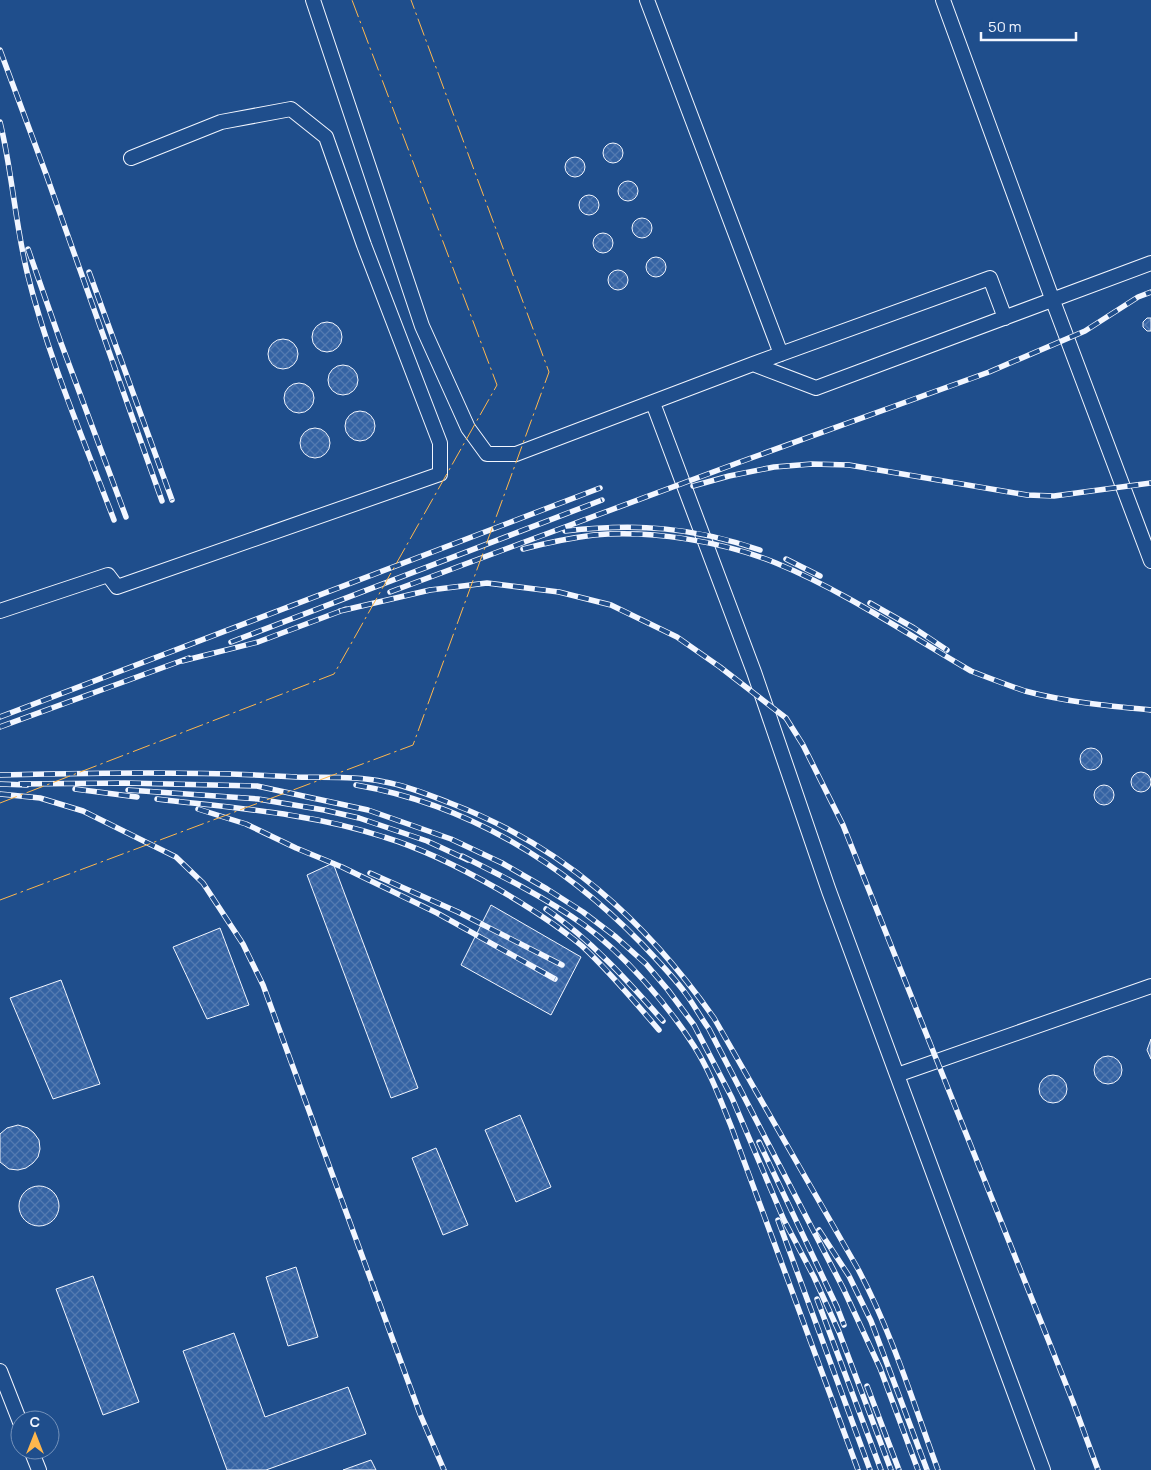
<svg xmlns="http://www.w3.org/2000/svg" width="1151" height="1470" viewBox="0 0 1151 1470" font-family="Manrope,sans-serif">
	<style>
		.building { fill: url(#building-cross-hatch); stroke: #f2f6ff }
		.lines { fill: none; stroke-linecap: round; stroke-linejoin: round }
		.minor-casing { stroke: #f2f6ff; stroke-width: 16 }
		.minor { stroke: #1f4e8c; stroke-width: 14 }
		.rail-casing { stroke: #f2f6ff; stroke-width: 5.5 }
		.rail { stroke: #1f4e8c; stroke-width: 4; stroke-dasharray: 11; stroke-linecap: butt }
		.power { stroke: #ffb74d; stroke-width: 1; stroke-dasharray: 18 4 2.5 4; stroke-linecap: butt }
	</style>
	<defs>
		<pattern id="building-cross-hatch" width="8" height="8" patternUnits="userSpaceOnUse" patternTransform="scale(1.25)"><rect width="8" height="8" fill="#3563a3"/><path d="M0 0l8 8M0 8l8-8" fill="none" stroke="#537ab1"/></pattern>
	</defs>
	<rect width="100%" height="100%" fill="#1f4e8c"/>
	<path class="building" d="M603 153a10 10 0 1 1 20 0a10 10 0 1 1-20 0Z
		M565 167a10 10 0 1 1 20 0a10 10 0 1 1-20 0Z
		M618 191a10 10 0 1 1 20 0a10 10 0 1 1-20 0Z
		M579 205a10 10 0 1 1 20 0a10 10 0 1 1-20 0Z
		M632 228a10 10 0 1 1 20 0a10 10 0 1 1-20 0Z
		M593 243a10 10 0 1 1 20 0a10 10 0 1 1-20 0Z
		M646 267a10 10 0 1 1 20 0a10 10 0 1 1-20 0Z
		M608 280a10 10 0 1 1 20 0a10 10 0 1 1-20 0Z
		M 1147,318 L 1151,318 L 1151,331 L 1147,331 L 1143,327 L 1143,322 Z
		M312 337a15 15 0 1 1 30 0a15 15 0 1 1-30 0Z
		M268 354a15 15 0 1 1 30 0a15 15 0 1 1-30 0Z
		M328 380a15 15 0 1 1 30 0a15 15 0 1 1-30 0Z
		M284 398a15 15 0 1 1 30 0a15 15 0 1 1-30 0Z
		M345 426a15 15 0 1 1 30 0a15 15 0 1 1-30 0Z
		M300 443a15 15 0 1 1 30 0a15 15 0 1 1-30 0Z
		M1080 759a11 11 0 1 1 22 0a11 11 0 1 1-22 0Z
		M1131 782a10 10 0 1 1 20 0a10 10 0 1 1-20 0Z
		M1094 795a10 10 0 1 1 20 0a10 10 0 1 1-20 0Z
		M 333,863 L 418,1088 L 391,1098 L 307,875 Z
		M 491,905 L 581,957 L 551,1015 L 461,965 Z
		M 220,928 L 249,1005 L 207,1019 L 173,947 Z
		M 61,980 L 100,1084 L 53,1099 L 10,998 Z
		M 1151,1039 L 1151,1059 L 1147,1050 Z
		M1094 1070a14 14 0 1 1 28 0a14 14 0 1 1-28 0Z
		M1039 1089a14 14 0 1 1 28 0a14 14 0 1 1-28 0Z
		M 520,1115 L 551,1187 L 516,1202 L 485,1130 Z
		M 18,1125 L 28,1128 L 34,1133 L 39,1140 L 40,1149 L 38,1157 L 33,1163 L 26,1168 L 18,1170 L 9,1169 L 0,1162 L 0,1134 L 7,1128 Z
		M 436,1148 L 468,1225 L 443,1235 L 412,1158 Z
		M19 1206a20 20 0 1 1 40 0a20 20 0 1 1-40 0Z
		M 296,1267 L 318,1337 L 288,1346 L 266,1277 Z
		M 93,1276 L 139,1402 L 103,1415 L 56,1289 Z
		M 234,1333 L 265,1417 L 348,1387 L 366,1434 L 266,1470 L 227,1470 L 183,1351 Z
		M 371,1460 L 376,1470 L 343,1470 Z"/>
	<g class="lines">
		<defs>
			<path id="minor" d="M 313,0 L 422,326 L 468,428 L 487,454 L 516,454 L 753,364 L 990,278 L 1005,318
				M 647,0 L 781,354
				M 943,0 L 1053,301 L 1151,561
				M 753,364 L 816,388 L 1151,263
				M 653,403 L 754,672 L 829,891 L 1043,1470
				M 0,611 L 108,575 L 117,587 L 440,474 L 440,443 L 364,245 L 326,137 L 291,109 L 221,122 L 131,158
				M 897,1075 L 1151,986
				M 0,1371 L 20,1422
				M 31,1450 L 39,1470"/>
		</defs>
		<use href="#minor" class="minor-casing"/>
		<use href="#minor" class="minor"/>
		<defs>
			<path id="rail" d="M 0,50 L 46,174 L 162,501
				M 0,122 C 12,171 15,222 27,272 C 48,357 83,438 114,520
				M 28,249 L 61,343 L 126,517
				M 89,272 L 172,500
				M 693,486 L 729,476 L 774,467 L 812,464 L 849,465 L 1027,495 L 1054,496 L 1151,483
				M 565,531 C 637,523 692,527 760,550
				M 523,549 C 546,543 570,538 594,535 C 651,530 722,541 776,563 C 844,591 907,634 971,671 C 989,678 1007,685 1025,691 C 1066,702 1109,706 1151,710
				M 786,559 L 820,576
				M 390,592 L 740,462 L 989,372 L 1085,331 L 1138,297 L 1151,292
				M 870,603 L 914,628 L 947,650
				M 340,611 L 430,590 L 487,583 L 559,592 L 611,605 L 677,637 L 720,667 L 786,718 L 803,745 L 843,825 L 1073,1402 L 1098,1470
				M 231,642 L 602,500
				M 182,661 L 258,642 L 346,609
				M 0,717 L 600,488
				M 0,727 L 189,658
				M 0,775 C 99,773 198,771 297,777 C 327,778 356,776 385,782 C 408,786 429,795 450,803 C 563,846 645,920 714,1018 L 858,1269 C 892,1333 913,1402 938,1470
				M 0,784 L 27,785
				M 20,784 L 125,783 L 257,786 L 368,810 L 451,839 L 502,863 L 547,889 L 583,912 L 616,937 L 646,964 L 668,990 L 694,1025 L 732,1098 L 784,1220 L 814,1277 L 839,1332 L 891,1470
				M 356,785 C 467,804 563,863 641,943 C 656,959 673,976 686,994 C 694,1005 701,1018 709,1029 L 843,1288 L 880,1368 L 918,1470
				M 75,789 L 137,797
				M 128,790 L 258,799 L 324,810 L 359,818 L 427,841 L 468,860
				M 0,794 L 40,798 L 83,811 L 176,857 L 203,883 L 243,944 L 263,985 L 420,1414 L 444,1470
				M 157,799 C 233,808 311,813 384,837 C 424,849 461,868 498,889 C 527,906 556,924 582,946 C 610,972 634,1001 659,1030
				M 198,809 L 246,824 L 296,848 L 342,867 L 437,913 L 555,979
				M 462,856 C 504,877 546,898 584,925 C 624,954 668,1005 694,1046 C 710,1071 720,1099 731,1126 L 858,1470
				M 370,873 L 458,912 L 562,965
				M 546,909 C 591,940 627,980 663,1021
				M 759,1142 L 837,1307 L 844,1325
				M 778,1220 L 870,1470
				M 819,1230 L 849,1276 L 871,1321 L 927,1470
				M 817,1299 L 881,1470
				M 867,1386 L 899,1470"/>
		</defs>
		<use href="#rail" class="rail-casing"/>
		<use href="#rail" class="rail"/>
		<path class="power" d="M 0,803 L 334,674 L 497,385 L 352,0
			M 0,900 L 413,745 L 549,372 L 411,0"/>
	</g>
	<g transform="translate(35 1435)"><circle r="24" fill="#1f4e8c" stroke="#7391ba"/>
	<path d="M0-4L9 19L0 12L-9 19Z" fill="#ffb74d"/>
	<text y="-8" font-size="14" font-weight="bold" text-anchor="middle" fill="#f2f6ff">С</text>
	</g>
	<path d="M981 32v8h95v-8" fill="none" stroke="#f2f6ff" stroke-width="2.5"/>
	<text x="988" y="32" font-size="15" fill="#f2f6ff" stroke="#1f4e8c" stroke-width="4" paint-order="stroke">50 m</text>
</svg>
